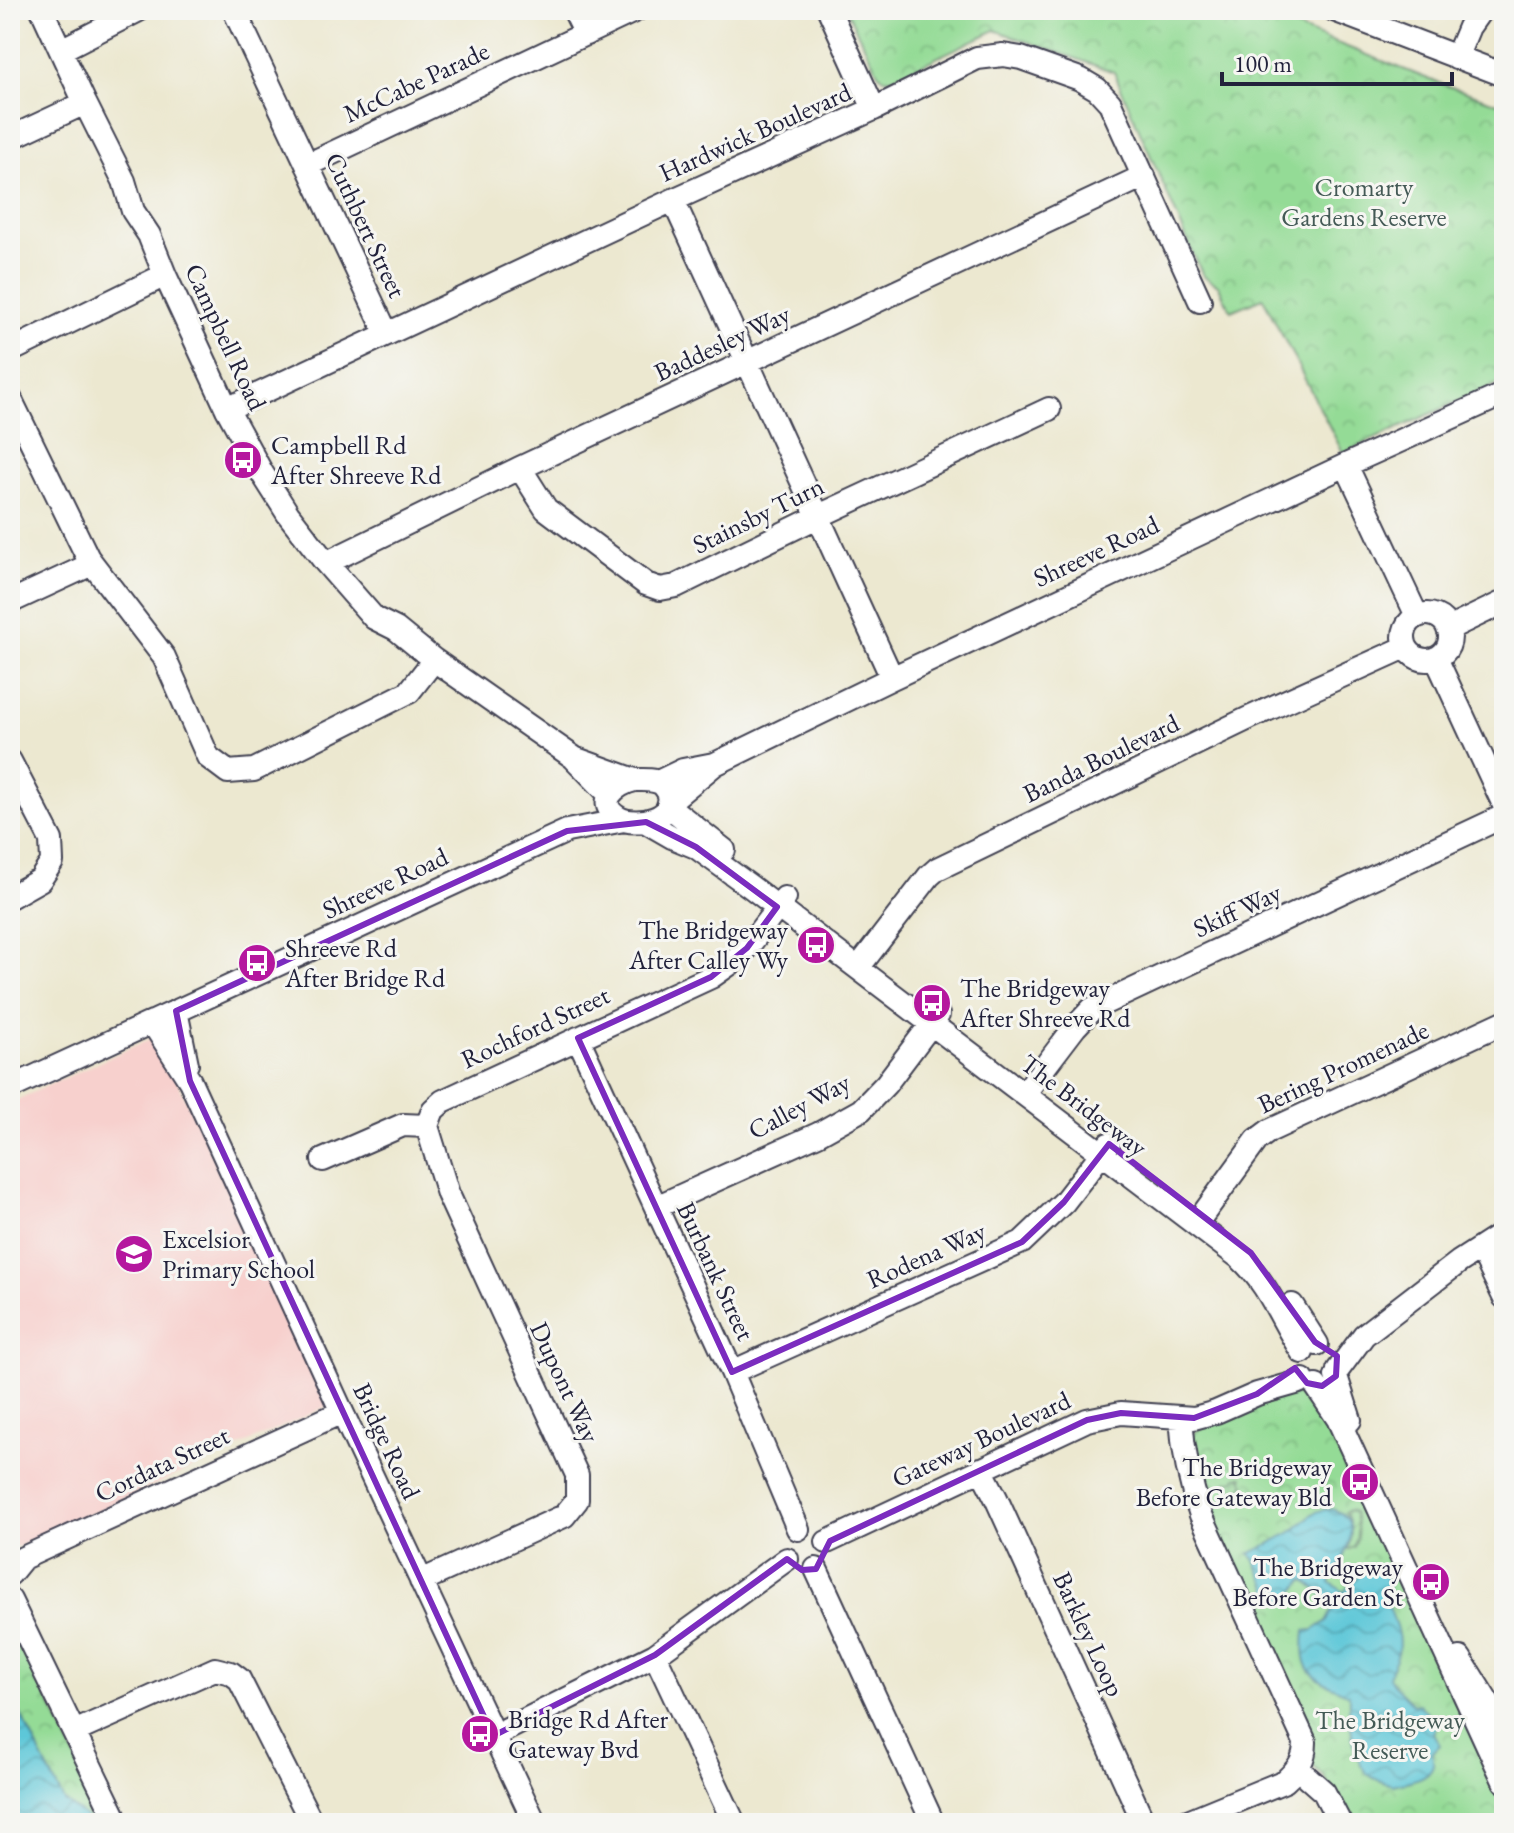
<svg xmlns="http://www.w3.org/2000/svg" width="1514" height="1833" viewBox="0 0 1514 1833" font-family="'EB Garamond',serif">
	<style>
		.built { fill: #f7d0cd }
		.park { fill: url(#park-crowns); stroke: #5b7e68; stroke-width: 2 }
		.garden { fill: url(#garden-furrows); stroke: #5b7e68; stroke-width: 2 }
		.water { fill: url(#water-waves); stroke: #40748a; stroke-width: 2 }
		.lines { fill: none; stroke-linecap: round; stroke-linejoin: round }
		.minor-casing { stroke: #404051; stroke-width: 26 }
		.minor { stroke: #fff; stroke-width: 22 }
		.marked { fill: none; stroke: #7b2cbf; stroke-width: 6; stroke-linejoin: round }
		.labels { text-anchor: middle; stroke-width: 6; stroke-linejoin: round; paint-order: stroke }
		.street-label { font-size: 26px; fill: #22223b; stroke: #f6f6f2 }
		.park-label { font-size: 26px; fill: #445a56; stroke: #f6f6f2 }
		.poi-label { font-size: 26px; fill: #22223b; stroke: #f6f6f2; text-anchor: start }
	</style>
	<defs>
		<pattern id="park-crowns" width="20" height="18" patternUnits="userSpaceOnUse" patternTransform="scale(2)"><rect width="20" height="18" fill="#94db96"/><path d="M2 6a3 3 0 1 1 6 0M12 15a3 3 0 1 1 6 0" fill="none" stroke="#7fbc82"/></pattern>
		<pattern id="garden-furrows" width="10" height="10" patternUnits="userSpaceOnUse" patternTransform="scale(2)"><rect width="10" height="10" fill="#94db96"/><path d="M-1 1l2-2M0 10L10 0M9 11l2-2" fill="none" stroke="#7fbc82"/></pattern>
		<pattern id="water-waves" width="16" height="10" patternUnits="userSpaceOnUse" patternTransform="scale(2)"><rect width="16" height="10" fill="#5dc7d8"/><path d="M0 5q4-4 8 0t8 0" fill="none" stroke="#4ca1b0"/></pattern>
	</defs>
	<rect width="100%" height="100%" fill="#f6f6f2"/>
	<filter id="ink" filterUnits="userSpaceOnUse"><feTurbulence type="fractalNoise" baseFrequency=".0125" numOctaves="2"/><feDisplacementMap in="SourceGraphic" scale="16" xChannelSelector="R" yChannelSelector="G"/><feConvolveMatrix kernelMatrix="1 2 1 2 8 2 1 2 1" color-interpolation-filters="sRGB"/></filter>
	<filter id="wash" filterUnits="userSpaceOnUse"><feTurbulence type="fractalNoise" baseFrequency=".006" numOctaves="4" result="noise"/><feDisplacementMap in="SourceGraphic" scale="32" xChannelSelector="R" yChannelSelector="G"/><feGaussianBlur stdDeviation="1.8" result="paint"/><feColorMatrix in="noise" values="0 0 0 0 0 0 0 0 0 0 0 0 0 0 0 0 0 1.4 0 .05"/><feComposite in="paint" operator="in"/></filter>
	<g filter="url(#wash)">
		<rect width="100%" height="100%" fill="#ece8d0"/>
		<path class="built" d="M 156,1036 L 330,1405 L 18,1547 L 10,1542 L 10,1103 Z"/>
		<path class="park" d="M 846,10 L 1253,10 L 1436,82 L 1504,105 L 1504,381 L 1343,453 L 1263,298 L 1231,311 L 1218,285 L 1203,276 L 1114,72 L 995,30 L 892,79 L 884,78 L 878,73 Z
			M 1297,1394 L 1310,1396 L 1319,1401 L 1504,1794 L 1502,1823 L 1351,1823 L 1325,1778 L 1311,1764 L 1209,1515 L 1190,1442 L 1196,1431 L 1203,1427 L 1220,1422 L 1271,1399 Z
			M 10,1619 L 107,1823 L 10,1823 Z"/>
		<path class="garden" d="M 1237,1477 L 1243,1477 L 1244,1485 L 1236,1491 L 1236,1497 L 1233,1500 L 1227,1497 L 1228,1489 L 1225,1485 L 1227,1482 L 1236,1480 Z
			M 1349,1510 L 1354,1512 C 1358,1523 1359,1535 1354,1547 L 1347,1550 C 1352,1538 1352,1523 1345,1512 Z"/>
		<path class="water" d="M 1331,1509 C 1369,1519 1342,1561 1330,1582 L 1344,1592 L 1369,1564 L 1383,1566 L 1389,1591 L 1386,1600 C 1392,1616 1402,1634 1398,1652 C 1397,1661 1390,1668 1389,1677 L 1393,1684 L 1414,1705 L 1419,1704 L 1432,1718 L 1436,1727 L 1433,1733 L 1440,1745 L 1433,1752 C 1432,1757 1434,1761 1433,1765 C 1428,1781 1404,1781 1393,1785 C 1385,1782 1376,1781 1369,1775 C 1353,1763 1348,1713 1349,1694 C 1311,1677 1301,1674 1305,1631 L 1313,1630 L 1327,1621 L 1335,1604 L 1304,1580 L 1288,1599 L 1282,1602 L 1273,1599 L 1254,1559 L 1249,1554 C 1263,1547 1278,1540 1291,1532 C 1309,1520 1307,1511 1331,1509 Z
			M 10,1693 L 64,1801 L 83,1815 L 89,1823 L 10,1823 Z"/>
	</g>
	<g filter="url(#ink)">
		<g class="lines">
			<defs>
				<path id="minor" d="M 42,10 L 85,103 L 124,181 L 133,211 L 149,235 L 165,275 L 227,409 L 262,473 L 288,514 L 326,563 L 374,618 L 396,629 L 434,660 L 573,757 L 610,795
					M 234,10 L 387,334
					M 574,10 L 586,34
					M 829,10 L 874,109
					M 1334,10 L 1504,75
					M 61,50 L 139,10
					M 1456,58 L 1469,27 L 1481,10
					M 10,138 L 85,103
					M 307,165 L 636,10
					M 673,200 L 892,678
					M 10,351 L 165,275
					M 10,398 L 88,558 L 164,657 L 208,757 L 228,772 L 254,770 L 409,692 L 434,660
					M 227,409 L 673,200 L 874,109 L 977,58 L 1003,55 L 1021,58 L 1080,79 L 1097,89 L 1110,103 L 1200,301
					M 1346,465 L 1417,616
					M 520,468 L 546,509 L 646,584 L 660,589 L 676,586 L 819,516 L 1049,409
					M 326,563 L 520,468 L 1144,176
					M 10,602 L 92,564
					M1404 637a23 23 0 1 1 46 0a23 23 0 1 1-46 0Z
					M 1448,629 L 1504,602
					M 1436,658 L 1504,805
					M 574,758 L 635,780
					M 10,761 L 51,840 L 52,862 L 40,880 L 10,897
					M 635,780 C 643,780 653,779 660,783 C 664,785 666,789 668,792 C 679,819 636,827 619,818 C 594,803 615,784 635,780 Z
					M 658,782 L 683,770 L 714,764
					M 669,802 L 715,764 L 892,678 L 1346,465 L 1504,394
					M 668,806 L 724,850
					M 646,822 L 672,837 L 696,847 L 751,887 L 1240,1258 C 1269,1284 1281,1320 1302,1352
					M 858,968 L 929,876 L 937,869 L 1249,718 L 1406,647
					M 176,1011 L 187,1064
					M 152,1022 L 190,1081 L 342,1412 L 535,1823
					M 578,1038 L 732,1372 L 798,1529
					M 10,1088 L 567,831 L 624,820
					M 1024,1094 L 1075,1027 L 1092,1009 L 1504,816
					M 427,1126 L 433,1110 L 443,1101 L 711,977 L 731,963 L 747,948 L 785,898
					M 323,1160 L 403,1125 L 427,1126
					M 656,1207 L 818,1134 L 861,1110 L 886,1084 L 938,1015
					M 1196,1224 L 1257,1140 L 1269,1131 L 1504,1022
					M 1481,1249 L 1504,1297
					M 1292,1305 L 1317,1344
					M 1338,1370 L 1364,1335 L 1459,1262 L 1504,1233
					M 732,1372 L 1022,1242 L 1064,1202 L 1109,1144
					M 1336,1376 L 1350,1420
					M 1316,1386 L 1338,1419 L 1504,1781
					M 1181,1418 C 1183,1453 1189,1481 1201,1515 L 1305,1742 C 1305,1760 1298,1769 1285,1781 L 1183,1823
					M 981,1469 L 996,1498 L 1144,1823
					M 827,1542 L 1087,1420 L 1121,1413 L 1194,1418 L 1216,1412 L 1257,1394 L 1296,1383 L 1303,1380
					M 816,1569 L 933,1823
					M 10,1574 L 23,1558 L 342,1412
					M 421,1581 L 564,1516 L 577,1500 L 577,1475 L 448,1194 L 427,1126
					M 10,1600 L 118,1823
					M 655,1655 L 734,1823
					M 1460,1658 L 1488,1703 L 1504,1740
					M 74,1732 L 215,1669 L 231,1673 L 239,1679 L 312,1823
					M 493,1736 L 655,1655 L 787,1559
					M 1298,1769 L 1324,1792 L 1340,1823"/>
			</defs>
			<use href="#minor" class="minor-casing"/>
			<use href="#minor" class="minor"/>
		</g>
	</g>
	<path class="marked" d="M 646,822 L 696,847 L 777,907 L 747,948 L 711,977 L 578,1038 L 732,1372 L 1022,1242 L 1064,1202 L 1109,1144 L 1251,1253 L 1315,1342 L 1337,1356 L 1336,1376 L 1322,1386 L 1307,1383 L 1295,1368 L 1257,1394 L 1194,1418 L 1121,1413 L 1087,1420 L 830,1541 L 816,1569 L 802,1570 L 787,1559 L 655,1655 L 493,1736 L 190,1081 L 176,1011 L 567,831 Z"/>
	<defs>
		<symbol id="bus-disc" viewBox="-11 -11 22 22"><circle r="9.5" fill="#b5179e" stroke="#f6f6f2"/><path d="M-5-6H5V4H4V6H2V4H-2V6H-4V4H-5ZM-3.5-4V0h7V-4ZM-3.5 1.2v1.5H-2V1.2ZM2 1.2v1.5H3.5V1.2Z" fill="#fff"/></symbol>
		<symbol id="school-disc" viewBox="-11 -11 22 22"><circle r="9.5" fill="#b5179e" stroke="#f6f6f2"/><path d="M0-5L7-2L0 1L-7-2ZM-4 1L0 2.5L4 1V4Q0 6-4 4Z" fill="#fff"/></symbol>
	</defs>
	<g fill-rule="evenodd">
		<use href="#bus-disc" x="221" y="438" width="44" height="44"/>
		<use href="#bus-disc" x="794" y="923" width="44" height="44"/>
		<use href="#bus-disc" x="235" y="941" width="44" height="44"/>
		<use href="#bus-disc" x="910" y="981" width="44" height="44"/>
		<use href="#school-disc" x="112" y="1232" width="44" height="44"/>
		<use href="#bus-disc" x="1338" y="1460" width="44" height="44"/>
		<use href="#bus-disc" x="1409" y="1560" width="44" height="44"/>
		<use href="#bus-disc" x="458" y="1712" width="44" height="44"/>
	</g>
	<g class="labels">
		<g class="street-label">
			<text transform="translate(416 82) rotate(-25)" y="9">McCabe Parade</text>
			<text transform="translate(755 132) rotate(-24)" y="9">Hardwick Boulevard</text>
			<text transform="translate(366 225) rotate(65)" y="9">Cuthbert Street</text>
			<text transform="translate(226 337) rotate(65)" y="9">Campbell Road</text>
			<text transform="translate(722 343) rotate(-25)" y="9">Baddesley Way</text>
			<text transform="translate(758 515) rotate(-26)" y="9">Stainsby Turn</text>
			<text transform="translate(1096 551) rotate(-25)" y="9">Shreeve Road</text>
			<text transform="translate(1101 758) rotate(-26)" y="9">Banda Boulevard</text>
			<text transform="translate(385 883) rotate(-25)" y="9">Shreeve Road</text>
			<text transform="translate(1237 910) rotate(-25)" y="9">Skiff Way</text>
			<text transform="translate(535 1027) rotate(-25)" y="9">Rochford Street</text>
			<text transform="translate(1343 1067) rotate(-25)" y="9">Bering Promenade</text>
			<text transform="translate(1084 1105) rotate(37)" y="9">The Bridgeway</text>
			<text transform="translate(799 1106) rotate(-28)" y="9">Calley Way</text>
			<text transform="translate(926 1255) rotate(-24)" y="9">Rodena Way</text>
			<text transform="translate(716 1271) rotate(65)" y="9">Burbank Street</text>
			<text transform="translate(565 1382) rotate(65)" y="9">Dupont Way</text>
			<text transform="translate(981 1439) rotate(-25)" y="9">Gateway Boulevard</text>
			<text transform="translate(387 1441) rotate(65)" y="9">Bridge Road</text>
			<text transform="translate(162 1464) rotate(-25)" y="9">Cordata Street</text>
			<text transform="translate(1089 1634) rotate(65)" y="9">Barkley Loop</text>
		</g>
		<g class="park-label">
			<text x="1364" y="196">Cromarty<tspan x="1364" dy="30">Gardens Reserve</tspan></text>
			<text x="1390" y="1729">The Bridgeway<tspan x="1390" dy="30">Reserve</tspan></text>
		</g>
		<g class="poi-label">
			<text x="271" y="454">Campbell Rd<tspan x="271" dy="30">After Shreeve Rd</tspan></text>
			<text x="788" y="939" text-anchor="end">The Bridgeway<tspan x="788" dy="30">After Calley Wy</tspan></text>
			<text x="285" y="957">Shreeve Rd<tspan x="285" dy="30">After Bridge Rd</tspan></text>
			<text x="960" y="997">The Bridgeway<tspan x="960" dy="30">After Shreeve Rd</tspan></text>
			<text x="162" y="1248">Excelsior<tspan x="162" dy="30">Primary School</tspan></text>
			<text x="1332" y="1476" text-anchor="end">The Bridgeway<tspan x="1332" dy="30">Before Gateway Bld</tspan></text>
			<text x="1403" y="1576" text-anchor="end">The Bridgeway<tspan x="1403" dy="30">Before Garden St</tspan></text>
			<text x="508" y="1728">Bridge Rd After<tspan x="508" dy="30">Gateway Bvd</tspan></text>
		</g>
	</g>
	<rect width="1514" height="1833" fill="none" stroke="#f6f6f2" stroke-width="40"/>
	<path d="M1222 72v12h230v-12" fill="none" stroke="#22223b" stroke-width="4"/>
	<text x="1234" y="72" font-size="24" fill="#22223b" stroke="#f6f6f2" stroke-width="6" paint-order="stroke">100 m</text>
</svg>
